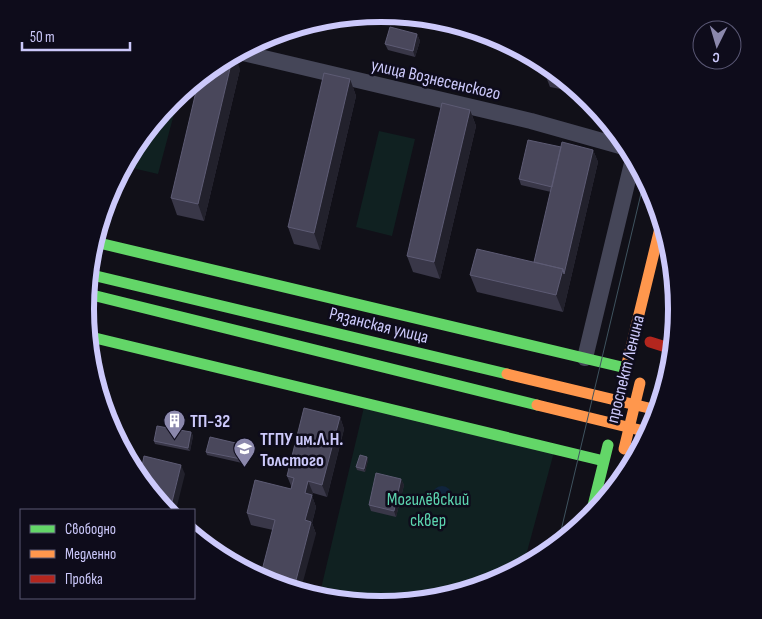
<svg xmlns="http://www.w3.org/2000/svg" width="762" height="619" viewBox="0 0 762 619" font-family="'Sofia Sans Condensed',sans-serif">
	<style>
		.green { fill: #102121 }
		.water { fill: #10243c }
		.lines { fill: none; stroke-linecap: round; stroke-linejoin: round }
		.street { stroke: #454658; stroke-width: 16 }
		.fast { stroke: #63d668; stroke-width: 11 }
		.slow { stroke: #ff974d; stroke-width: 11 }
		.jam { stroke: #b3261e; stroke-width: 11 }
		.tram { stroke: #3f535f; stroke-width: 1 }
		.slow-bridge { stroke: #ff974d; stroke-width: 11 }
		.wall { fill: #393748 }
		.shaded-wall { fill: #22212c }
		.building { fill: #49475b; stroke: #5d5b74 }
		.labels { text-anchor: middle; stroke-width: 5; stroke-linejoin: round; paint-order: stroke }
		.street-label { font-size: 18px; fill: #ccc9fb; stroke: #0e0c1b }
		.poi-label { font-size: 18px; font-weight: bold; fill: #ccc9fb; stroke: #0e0c1b; text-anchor: start }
		.park-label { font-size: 18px; fill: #5cd5af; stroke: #0e0c1b }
		.rim { fill: none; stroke: #ccc9fb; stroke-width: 6 }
	</style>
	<rect width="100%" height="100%" fill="#111018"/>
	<path class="green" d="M 179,95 L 158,174 L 128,167 L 172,100 Z
		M 379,131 L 415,139 L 392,236 L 356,227 Z
		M 364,407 L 554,452 L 524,563 L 494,583 L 381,605 L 320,593 Z"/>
	<path class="water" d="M432 496a10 10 0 1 1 20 0a10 10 0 1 1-20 0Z"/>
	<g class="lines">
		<path class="street" d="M 243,53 L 531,121 L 620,146
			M 585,358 L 632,163"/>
		<path class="fast" d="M 99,243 L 626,368
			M 92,275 L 507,374
			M 88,294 L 537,405
			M 91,337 L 604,461
			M 590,518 L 608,445"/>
		<path class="slow" d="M 507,374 L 657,410
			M 623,380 L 660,228
			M 537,405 L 648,432"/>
		<path class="jam" d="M 650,342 L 669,348"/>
		<path class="tram" d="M 559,539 L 644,181"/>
		<path class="slow-bridge" d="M 624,449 L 640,383"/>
	</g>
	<path class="wall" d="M 417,34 L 420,41 L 415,57 L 388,50 L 385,44 Z
		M 240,69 L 204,221 L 177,215 L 171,198 Z
		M 543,69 L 590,101 L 595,107 L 575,102 L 574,99 L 576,92 L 550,87 Z
		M 350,79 L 356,96 L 320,250 L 294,244 L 288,227 Z
		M 470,110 L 476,126 L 440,279 L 413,272 L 407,256 Z
		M 561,147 L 593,150 L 598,162 L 563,312 L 477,292 L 470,275 L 534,262 L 551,192 L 521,185 L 519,179 Z
		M 340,417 L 344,429 L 327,497 L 313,493 L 312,496 L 316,507 L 312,523 L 316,534 L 273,530 L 251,525 L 247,513 L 291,489 L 292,488 L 287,476 Z
		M 191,432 L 193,436 L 190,451 L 155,444 L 154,441 Z
		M 245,448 L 242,463 L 207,455 L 206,452 Z
		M 367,457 L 368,460 L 365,472 L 357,470 L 356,467 Z
		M 401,479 L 404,485 L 396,517 L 371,511 L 369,505 Z"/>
	<path class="shaded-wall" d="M 417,34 L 420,41 L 415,57 L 413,51 Z
		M 236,58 L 240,69 L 204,221 L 198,204 L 232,60 Z
		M 350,79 L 356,96 L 320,250 L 314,233 Z
		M 470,110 L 476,126 L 440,279 L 434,262 Z
		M 593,150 L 598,162 L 563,312 L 556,295 Z
		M 340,417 L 344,429 L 327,497 L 322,485 Z
		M 191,432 L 193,436 L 190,451 L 188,448 Z
		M 244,445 L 245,448 L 242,463 L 241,459 Z
		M 367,457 L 368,460 L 365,472 L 364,469 Z
		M 181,465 L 185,474 L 176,510 L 170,510 Z
		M 401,479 L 404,485 L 396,517 L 394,511 Z
		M 308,481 L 313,493 L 312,496 L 316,507 L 312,523 L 316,534 L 301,589 L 294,588 L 305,520 L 305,493 Z"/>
	<path class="building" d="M 390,27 L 417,34 L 413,51 L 385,44 Z
		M 232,60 L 198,204 L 171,198 L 198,83 Z
		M 324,73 L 350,79 L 314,233 L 288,227 Z
		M 576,91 L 590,101 L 592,104 L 574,99 Z
		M 442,103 L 470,110 L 434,262 L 407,256 Z
		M 528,140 L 561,147 L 552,187 L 519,179 Z
		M 562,142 L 593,150 L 564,274 L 563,269 L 534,262 Z
		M 477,249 L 563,269 L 556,295 L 470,275 Z
		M 304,408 L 340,417 L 322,485 L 308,481 L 305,493 L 312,495 L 305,520 L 311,522 L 294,588 L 268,583 L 260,578 L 275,520 L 247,513 L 255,480 L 291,489 L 294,478 L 287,476 Z
		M 157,426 L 191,432 L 188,448 L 154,441 Z
		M 210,437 L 244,445 L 241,459 L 206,452 Z
		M 360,455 L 367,457 L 364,469 L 356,467 Z
		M 144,456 L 181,465 L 170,510 L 166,510 L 141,472 Z
		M 376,473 L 401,479 L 394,511 L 369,505 Z"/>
	<defs>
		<symbol id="building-pin" viewBox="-11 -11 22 30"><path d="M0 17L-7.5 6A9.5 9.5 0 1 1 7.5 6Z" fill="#8b88ac" stroke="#0e0c1b"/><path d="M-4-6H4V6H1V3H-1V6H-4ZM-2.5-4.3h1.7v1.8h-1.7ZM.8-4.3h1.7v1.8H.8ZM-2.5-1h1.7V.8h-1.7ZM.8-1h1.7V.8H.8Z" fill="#fff"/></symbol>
		<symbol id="university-pin" viewBox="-11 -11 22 30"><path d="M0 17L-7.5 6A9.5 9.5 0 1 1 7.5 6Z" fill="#8b88ac" stroke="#0e0c1b"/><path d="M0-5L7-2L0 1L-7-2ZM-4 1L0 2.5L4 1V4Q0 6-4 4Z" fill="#fff"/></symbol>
	</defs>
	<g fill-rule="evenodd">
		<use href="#building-pin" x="162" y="408" width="25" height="34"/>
		<use href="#university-pin" x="232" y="436" width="25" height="34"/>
	</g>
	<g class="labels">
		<g class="street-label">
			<text transform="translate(436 79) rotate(13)" y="6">улица Вознесенского</text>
			<text transform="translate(379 325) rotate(14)" y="6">Рязанская улица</text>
			<text transform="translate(625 369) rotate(-76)" y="6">проспект Ленина</text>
		</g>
		<g class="poi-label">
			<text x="190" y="427">ТП-32</text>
			<text x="260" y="445">ТГПУ им.Л.Н.<tspan x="260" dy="21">Толстого</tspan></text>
		</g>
		<g class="park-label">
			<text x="428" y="505">Могилёвский<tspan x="428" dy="21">сквер</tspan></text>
		</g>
	</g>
	<path d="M0 0H762V619H0ZM94 309a287 287 0 1 1 574 0a287 287 0 1 1-574 0Z" fill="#0e0c1b" fill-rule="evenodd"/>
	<path class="rim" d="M94 309a287 287 0 1 1 574 0a287 287 0 1 1-574 0Z"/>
	<rect x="20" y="509" width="175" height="90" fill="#0e0c1b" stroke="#5a5875"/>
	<rect x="30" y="525" width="25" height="8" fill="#63d668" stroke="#5a5875"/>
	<text x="65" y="534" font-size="15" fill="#ccc9fb">Свободно</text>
	<rect x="30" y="550" width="25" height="8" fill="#ff974d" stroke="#5a5875"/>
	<text x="65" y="559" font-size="15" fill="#ccc9fb">Медленно</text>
	<rect x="30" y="575" width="25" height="8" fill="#b3261e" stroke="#5a5875"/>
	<text x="65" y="584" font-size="15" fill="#ccc9fb">Пробка</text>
	<g transform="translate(717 45) rotate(185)"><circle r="24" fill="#0e0c1b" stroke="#5a5875"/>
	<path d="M0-4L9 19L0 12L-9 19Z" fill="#8b88ac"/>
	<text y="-8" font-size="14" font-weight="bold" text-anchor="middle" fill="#ccc9fb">С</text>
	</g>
	<path d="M22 42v8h108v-8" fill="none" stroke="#ccc9fb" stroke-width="2.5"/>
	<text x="30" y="42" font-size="15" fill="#ccc9fb" stroke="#0e0c1b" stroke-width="4" paint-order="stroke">50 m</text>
</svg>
